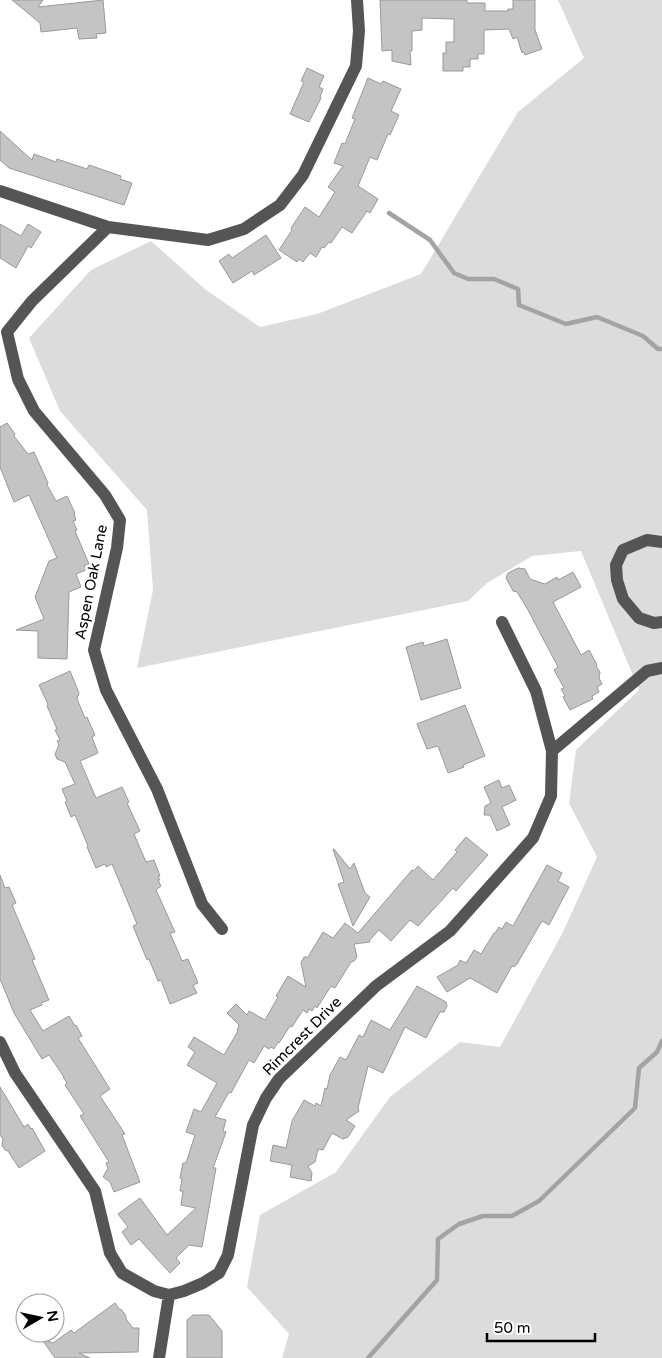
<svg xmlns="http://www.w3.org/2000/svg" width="662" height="1358" viewBox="0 0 662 1358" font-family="'Varela Round',sans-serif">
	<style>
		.green { fill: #dcdcdc }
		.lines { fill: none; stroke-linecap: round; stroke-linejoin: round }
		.stream { stroke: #a3a3a3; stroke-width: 4.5 }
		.building { fill: #c4c4c4; stroke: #999 }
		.minor { stroke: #555; stroke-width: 12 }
		.labels { text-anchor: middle; stroke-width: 5; stroke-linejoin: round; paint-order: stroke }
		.street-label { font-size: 15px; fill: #000; stroke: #fff }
	</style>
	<rect width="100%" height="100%" fill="#fff"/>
	<path class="green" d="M 558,0 L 662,0 L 662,1358 L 282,1358 L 289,1334 L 247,1287 L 260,1215 L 336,1172 L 390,1097 L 460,1042 L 500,1047 L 562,934 L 597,857 L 569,803 L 576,750 L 639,690 L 581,551 L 532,556 L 487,583 L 468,601 L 137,668 L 153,590 L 147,510 L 60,411 L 29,338 L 91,270 L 151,241 L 206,290 L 260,327 L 317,314 L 421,274 L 518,112 L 584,58 Z"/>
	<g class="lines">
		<path class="stream" d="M 389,213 L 430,240 L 454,273 L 468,279 L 494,279 L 518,289 L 519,305 L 566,324 L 597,317 L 643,336 L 658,349 L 662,349
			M 368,1358 L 437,1280 L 438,1239 L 459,1224 L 483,1216 L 512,1216 L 539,1201 L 635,1108 L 639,1068 L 657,1052 L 662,1041"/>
	</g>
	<path class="building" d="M 12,0 L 43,0 L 38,7 L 103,0 L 106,33 L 96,34 L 97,38 L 79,39 L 77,28 L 41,32 L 40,23 Z
		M 380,0 L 467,0 L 467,3 L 485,3 L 485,11 L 508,11 L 508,9 L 513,9 L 513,0 L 535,0 L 535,30 L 542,49 L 525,55 L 524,52 L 522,53 L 517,37 L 513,39 L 509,29 L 484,30 L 484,54 L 478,54 L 478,59 L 470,59 L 470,67 L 463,67 L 463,71 L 443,71 L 443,53 L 446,53 L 446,42 L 454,42 L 454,19 L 422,18 L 422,30 L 412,31 L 412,51 L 410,51 L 411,65 L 392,61 L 392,50 L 382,51 Z
		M 307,68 L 324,76 L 319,87 L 323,89 L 320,97 L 321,98 L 309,122 L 290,114 L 304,82 L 301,81 Z
		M 368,78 L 381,84 L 383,81 L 401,89 L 391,111 L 399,115 L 390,135 L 388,134 L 377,160 L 370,157 L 358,186 L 378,199 L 370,213 L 367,211 L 352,233 L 342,227 L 331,243 L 329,242 L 324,248 L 322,247 L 316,257 L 310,253 L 303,262 L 299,259 L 297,262 L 279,250 L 292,230 L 291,228 L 305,207 L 319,217 L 335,192 L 328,187 L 343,166 L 334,163 L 342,143 L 345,144 L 355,119 L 352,118 Z
		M 0,131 L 32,160 L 34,154 L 56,162 L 57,159 L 87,169 L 89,165 L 121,176 L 120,179 L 132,183 L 124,205 L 9,168 L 0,160 Z
		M 0,224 L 21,236 L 28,224 L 41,232 L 31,248 L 28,246 L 16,268 L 0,258 Z
		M 266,235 L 281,258 L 254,275 L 252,271 L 233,283 L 219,261 L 229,254 L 232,258 Z
		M 7,423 L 15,434 L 14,436 L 28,454 L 34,452 L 48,483 L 47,485 L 56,501 L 67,496 L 75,513 L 74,514 L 76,520 L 73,521 L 77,530 L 75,531 L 89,564 L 84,566 L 86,570 L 76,574 L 81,587 L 69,592 L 67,659 L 38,658 L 38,631 L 16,630 L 44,619 L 35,597 L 49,561 L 57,558 L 29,495 L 14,502 L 0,467 L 0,427 Z
		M 518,568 L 525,569 L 530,579 L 545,584 L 557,577 L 558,580 L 573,572 L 581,587 L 553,602 L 581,655 L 589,650 L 597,665 L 596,666 L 600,672 L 599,678 L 602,684 L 597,687 L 599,692 L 592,696 L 593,699 L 570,710 L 563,697 L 565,696 L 561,689 L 564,688 L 554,670 L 558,667 L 528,610 L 517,592 L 513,591 L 506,578 L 508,573 Z
		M 447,639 L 461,688 L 421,700 L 406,647 L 423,642 L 424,646 Z
		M 70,671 L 79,693 L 77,699 L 85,718 L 87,717 L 95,735 L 92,737 L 98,753 L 80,761 L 96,798 L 122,787 L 129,802 L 127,803 L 140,831 L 134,834 L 146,862 L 154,860 L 160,876 L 158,877 L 160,880 L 158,880 L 161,886 L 156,890 L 175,932 L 170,933 L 182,961 L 188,959 L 198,983 L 193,985 L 197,993 L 170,1004 L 161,980 L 158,981 L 149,959 L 147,960 L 133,926 L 137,924 L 112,864 L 106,867 L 105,864 L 96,868 L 87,847 L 88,846 L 75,815 L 71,817 L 65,802 L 67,801 L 62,789 L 75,784 L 65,762 L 57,759 L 55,754 L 59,745 L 57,741 L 60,740 L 55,730 L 57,729 L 47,706 L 48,704 L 39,685 Z
		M 465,705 L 485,756 L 463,765 L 464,767 L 448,773 L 438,746 L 427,749 L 417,724 Z
		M 499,780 L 502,788 L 509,785 L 516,800 L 502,807 L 510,825 L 497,831 L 490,815 L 484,815 L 485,806 L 491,803 L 484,787 Z
		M 466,837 L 488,855 L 456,891 L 453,888 L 418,926 L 410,920 L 391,941 L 379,930 L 369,941 L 370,942 L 354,944 L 357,957 L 354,961 L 351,962 L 335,988 L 331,986 L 317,1008 L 315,1006 L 312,1011 L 309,1009 L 307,1013 L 303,1010 L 292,1027 L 290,1026 L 279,1043 L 278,1042 L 274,1049 L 271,1047 L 269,1049 L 264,1046 L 254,1063 L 249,1060 L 231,1093 L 229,1092 L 215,1117 L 226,1120 L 223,1131 L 226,1132 L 213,1168 L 216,1168 L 202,1247 L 189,1245 L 176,1258 L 180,1263 L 170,1273 L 139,1239 L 131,1245 L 122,1232 L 128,1227 L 118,1214 L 140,1198 L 167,1235 L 196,1208 L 181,1205 L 183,1191 L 180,1191 L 182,1179 L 180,1178 L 183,1163 L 186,1163 L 195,1135 L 186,1132 L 194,1109 L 201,1112 L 217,1083 L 187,1065 L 195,1052 L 188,1047 L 194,1037 L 224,1055 L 238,1031 L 237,1031 L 239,1025 L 227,1013 L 236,1004 L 247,1015 L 249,1011 L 265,1020 L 278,997 L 276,996 L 288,976 L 306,987 L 301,963 L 304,957 L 308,957 L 323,932 L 333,938 L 345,923 L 358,933 L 412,870 L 414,871 L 418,866 L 433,880 L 457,852 L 455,850 Z
		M 333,849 L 334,849 L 350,869 L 354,863 L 365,893 L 370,897 L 353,926 L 338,884 L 344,882 Z
		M 547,865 L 562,873 L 558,881 L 569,887 L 549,925 L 542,921 L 517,964 L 514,967 L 512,966 L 497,993 L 470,978 L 447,992 L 437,977 L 458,965 L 460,960 L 466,963 L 474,950 L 481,954 L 494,933 L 495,933 L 499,927 L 502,929 L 506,922 L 513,926 Z
		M 0,875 L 5,888 L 9,887 L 16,903 L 12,905 L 35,959 L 32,960 L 49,1000 L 41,1003 L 42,1005 L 30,1010 L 43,1031 L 69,1016 L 75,1026 L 76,1025 L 82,1036 L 78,1038 L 110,1089 L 100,1096 L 125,1134 L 122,1135 L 140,1182 L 114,1192 L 110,1182 L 103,1177 L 108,1168 L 106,1163 L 109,1162 L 80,1116 L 84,1114 L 65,1085 L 67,1083 L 63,1077 L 64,1077 L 49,1055 L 42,1059 L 14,1013 L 0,979 Z
		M 417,986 L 446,1002 L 447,1006 L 444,1012 L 440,1012 L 426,1038 L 405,1027 L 383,1073 L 368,1066 L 358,1108 L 359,1111 L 346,1120 L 355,1126 L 348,1137 L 343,1139 L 332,1133 L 323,1150 L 318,1149 L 315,1162 L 308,1166 L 312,1173 L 311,1181 L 290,1177 L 292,1165 L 270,1161 L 273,1145 L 286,1148 L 292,1121 L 304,1100 L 315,1106 L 316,1103 L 321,1106 L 325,1088 L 327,1089 L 330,1075 L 340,1057 L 346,1060 L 359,1035 L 363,1037 L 371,1020 L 390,1030 Z
		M 0,1087 L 24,1127 L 28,1124 L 31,1129 L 32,1128 L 45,1151 L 19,1168 L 8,1151 L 5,1150 L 2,1145 L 3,1139 L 0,1135 Z
		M 115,1303 L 120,1310 L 121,1309 L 126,1316 L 126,1319 L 133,1328 L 139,1328 L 138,1352 L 79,1353 L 90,1358 L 55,1358 L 41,1338 L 53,1343 L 71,1330 L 74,1333 Z
		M 193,1315 L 209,1315 L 222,1331 L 222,1358 L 187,1358 L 187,1320 Z"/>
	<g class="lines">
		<path class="minor" d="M 0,191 L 108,227 L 208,240 L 244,229 L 280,205 L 303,175 L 356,66 L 359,31 L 357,0
			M 108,227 L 32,301 L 7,332 L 18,379 L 34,411 L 105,495 L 120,520 L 117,548 L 94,650 L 106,690 L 157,789 L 202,904 L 222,929
			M 662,542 L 647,540 L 623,550 L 616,565 L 617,580 L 623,599 L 639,618 L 654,623 L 662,622
			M 552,751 L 647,671 L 662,668
			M 0,1042 L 15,1073 L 95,1191 L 110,1253 L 122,1273 L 154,1291 L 169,1295 L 184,1291 L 203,1283 L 219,1273 L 228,1255 L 253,1125 L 266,1098 L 279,1079 L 376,986 L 450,931 L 533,838 L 551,796 L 552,751 L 536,691 L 502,622
			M 159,1358 L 169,1295"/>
	</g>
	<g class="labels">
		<g class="street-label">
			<text transform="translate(91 582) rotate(-79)" y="5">Aspen Oak Lane</text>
			<text transform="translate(302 1036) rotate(-45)" y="5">Rimcrest Drive</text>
		</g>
	</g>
	<g transform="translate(40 1318) rotate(81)"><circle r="24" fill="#ffffff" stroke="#999999"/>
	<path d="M0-4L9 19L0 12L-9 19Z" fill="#000000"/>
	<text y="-8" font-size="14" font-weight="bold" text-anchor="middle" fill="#000000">N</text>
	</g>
	<path d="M487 1333v8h108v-8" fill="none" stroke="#000000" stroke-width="2.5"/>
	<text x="494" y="1333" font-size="15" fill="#000000" stroke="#ffffff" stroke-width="4" paint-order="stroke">50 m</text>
</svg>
